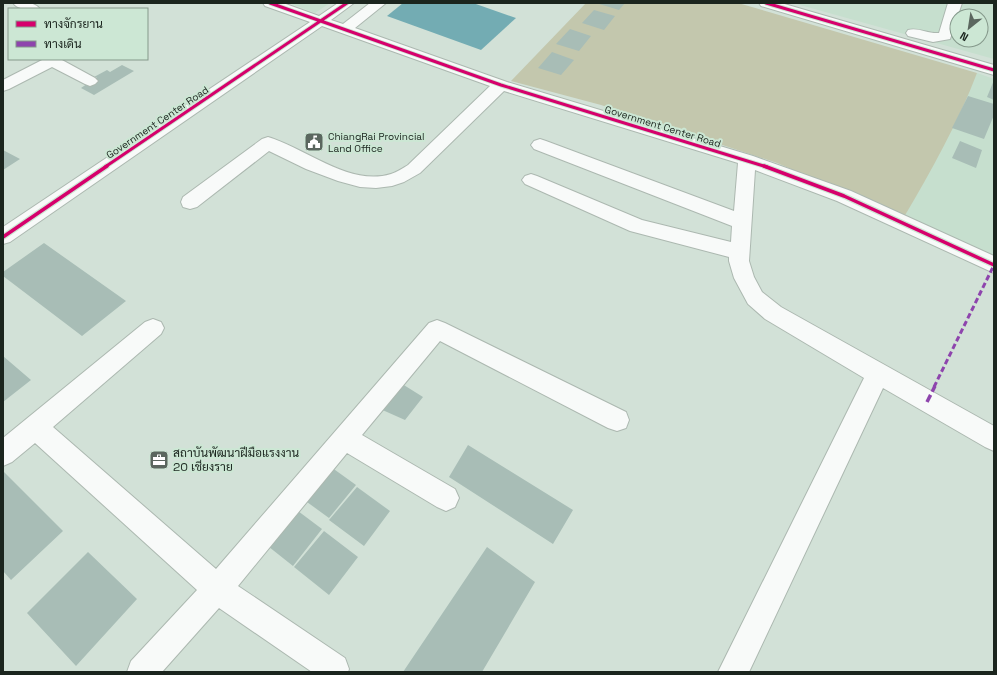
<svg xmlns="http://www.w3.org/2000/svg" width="997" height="675" viewBox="0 0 997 675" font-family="'Space Grotesk',Sarabun,sans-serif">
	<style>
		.built { fill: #c6dfce; fill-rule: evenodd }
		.green { fill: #c3c7ad }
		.water { fill: #73acb3 }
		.building { fill: #a8bdb6 }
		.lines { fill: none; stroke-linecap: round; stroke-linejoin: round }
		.minor-casing { stroke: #acb8b0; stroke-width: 2 }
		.minor { fill: #f8faf9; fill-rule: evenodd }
		.quiet-far1 { stroke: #8e44ad; stroke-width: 3; stroke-dasharray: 5.5 3; stroke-linecap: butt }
		.quiet { stroke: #8e44ad; stroke-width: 3.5; stroke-dasharray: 8 3.5; stroke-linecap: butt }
		.cycleway-far1-casing { stroke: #cce7d4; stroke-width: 5 }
		.cycleway-casing { stroke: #cce7d4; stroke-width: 6 }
		.cycleway-far1 { stroke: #d6006c; stroke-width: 3 }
		.cycleway { stroke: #d6006c; stroke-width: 3.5 }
		.labels { text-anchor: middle; stroke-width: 4; stroke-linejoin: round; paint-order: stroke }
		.far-street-label { font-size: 10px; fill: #1b251e; stroke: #cce7d4 }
		.far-poi-label { font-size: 10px; fill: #1b251e; stroke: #cce7d4; text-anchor: start }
		.poi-label { font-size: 12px; fill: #1b251e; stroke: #cce7d4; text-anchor: start }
	</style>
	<rect width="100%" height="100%" fill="#d2e1d7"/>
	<path class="built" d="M 289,3 L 330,3 L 315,13 Z
		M 793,3 L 994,3 L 994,59 ZM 957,16 L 981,16 L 981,40 L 957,40 Z
		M 977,73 L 994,79 L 994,257 L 904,217 Z"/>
	<path class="green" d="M 586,3 L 738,3 L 977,73 C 958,123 931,171 904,217 L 777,163 L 601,105 L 511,81 Z"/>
	<path class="water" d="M 403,3 L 473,3 L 516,18 L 481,50 L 387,16 Z"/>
	<path class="building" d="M 596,3 L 625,3 L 619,10 Z
		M 594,10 L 615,16 L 604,30 L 582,23 Z
		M 570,29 L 591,36 L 579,51 L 556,44 Z
		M 552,52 L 574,60 L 561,75 L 538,68 Z
		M 122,65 L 134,71 L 94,95 L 81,88 L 97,77 L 94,77 L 107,70 L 110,72 Z
		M 994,80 L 994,100 L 987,97 Z
		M 968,96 L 994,104 L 994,115 L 984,139 L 952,128 Z
		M 960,141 L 982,150 L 976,168 L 952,158 Z
		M 3,150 L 20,159 L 3,170 Z
		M 44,243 L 126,301 L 82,336 L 3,276 L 3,272 Z
		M 3,356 L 31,380 L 3,402 Z
		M 399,382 L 423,397 L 405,420 L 378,408 Z
		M 468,445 L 573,510 L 553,544 L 449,477 Z
		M 324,462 L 356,485 L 329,518 L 296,494 Z
		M 3,471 L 63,531 L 11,580 L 3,571 Z
		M 357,487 L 390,511 L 364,546 L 329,520 Z
		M 290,505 L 322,529 L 293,566 L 259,539 Z
		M 324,531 L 358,557 L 329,595 L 294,567 Z
		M 487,547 L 535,582 L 482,672 L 403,672 Z
		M 88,552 L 137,599 L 76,666 L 27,613 Z"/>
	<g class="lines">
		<defs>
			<path id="minor" d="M 13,3 C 22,3 34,1 40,9 C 31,9 19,11 13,3 Z
				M 263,3 L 283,3 L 319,16 L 338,3 L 354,3 L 331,20 L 343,24 L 370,3 L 386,3 L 355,28 L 507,82 L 753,156 L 851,191 L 994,256 L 994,273 L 837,201 L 755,170 L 749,261 L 754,277 L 762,292 L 781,307 L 994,426 L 994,451 L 985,447 L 883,388 L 749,672 L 718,672 L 864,378 L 765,319 L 748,304 L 734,278 L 729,261 L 729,257 L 630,231 L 525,184 L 522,180 L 525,176 L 531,174 L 537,176 L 642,220 L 731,242 L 732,226 L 534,149 L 531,145 L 534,141 L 540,139 L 546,141 L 734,211 L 738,163 L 504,91 L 420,173 L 404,182 L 392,186 L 376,188 L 360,187 L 338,181 L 306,169 L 269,151 L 197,207 L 190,209 L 183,207 L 181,202 L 183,197 L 262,139 L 268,137 C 306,148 349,187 391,174 C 397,172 403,168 408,165 L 490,86 L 322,26 L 10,242 L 3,244 L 3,227 L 310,22 L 265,6 Z
				M 759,3 L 781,3 L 994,65 L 994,75 L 761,6 Z
				M 948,3 L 962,3 L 950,39 L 933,42 L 908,36 L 906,33 L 908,30 C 918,27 928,34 939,33 Z
				M 44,59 L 62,59 L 62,60 L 95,78 L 98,81 L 95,84 L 90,86 L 85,84 L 52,67 L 9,89 L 3,91 L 3,80 Z
				M 153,319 L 161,322 L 164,328 L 161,334 L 53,427 L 216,569 L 429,323 L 437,320 L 445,323 L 626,412 L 629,420 L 626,428 L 617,431 L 608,428 L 440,341 L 362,435 L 455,489 L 459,498 L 455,507 L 446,511 L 437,507 L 347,453 L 238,586 L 345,658 L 349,669 L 348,672 L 312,672 L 219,608 L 162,672 L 127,672 L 131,661 L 197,590 L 35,443 L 12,462 L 3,466 L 3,438 L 145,322 Z"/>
		</defs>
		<use href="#minor" class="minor-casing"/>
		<use href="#minor" class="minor"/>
		<path class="quiet-far1" d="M 934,387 L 994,265"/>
		<path class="quiet" d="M 927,402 L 935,386"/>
		<defs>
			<path id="cycleway-far1" d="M 270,3 L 501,85 L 767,167
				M 766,3 L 994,70
				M 105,167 L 347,3"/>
			<path id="cycleway" d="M 764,166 L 844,196 L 994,265
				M 3,237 L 107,166"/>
		</defs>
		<use href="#cycleway-far1" class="cycleway-far1-casing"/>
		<use href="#cycleway" class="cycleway-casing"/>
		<use href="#cycleway-far1" class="cycleway-far1"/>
		<use href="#cycleway" class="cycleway"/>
	</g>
	<defs>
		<symbol id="civic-square" viewBox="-11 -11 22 22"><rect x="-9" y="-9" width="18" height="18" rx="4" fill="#5b675f" stroke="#cce7d4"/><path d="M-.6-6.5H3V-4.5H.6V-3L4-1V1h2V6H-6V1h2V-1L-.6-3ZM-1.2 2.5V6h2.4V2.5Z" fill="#fff"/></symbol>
		<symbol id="office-square" viewBox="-11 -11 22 22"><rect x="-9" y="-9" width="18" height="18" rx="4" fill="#5b675f" stroke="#cce7d4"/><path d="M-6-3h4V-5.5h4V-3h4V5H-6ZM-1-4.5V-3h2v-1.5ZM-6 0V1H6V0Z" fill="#fff"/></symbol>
	</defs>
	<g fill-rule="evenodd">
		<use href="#civic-square" x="303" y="131" width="22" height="22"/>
		<use href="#office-square" x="148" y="449" width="22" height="22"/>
	</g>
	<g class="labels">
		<g class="far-street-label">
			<text transform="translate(157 122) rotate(-34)" y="4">Government Center Road</text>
			<text transform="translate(663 126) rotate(17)" y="4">Government Center Road</text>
		</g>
		<g class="far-poi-label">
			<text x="328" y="140">ChiangRai Provincial<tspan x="328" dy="12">Land Office</tspan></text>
		</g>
		<g class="poi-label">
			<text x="173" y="457">สถาบันพัฒนาฝีมือแรงงาน<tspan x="173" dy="14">20 เชียงราย</tspan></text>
		</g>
	</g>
	<rect width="997" height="675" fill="none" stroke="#1b251e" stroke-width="8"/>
	<rect x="8" y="8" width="140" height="52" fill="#cce7d4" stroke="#85998b"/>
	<rect x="16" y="21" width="20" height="6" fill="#d6006c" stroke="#85998b"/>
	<text x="44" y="28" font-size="12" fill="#1b251e">ทางจักรยาน</text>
	<rect x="16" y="41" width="20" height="6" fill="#8e44ad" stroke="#85998b"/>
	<text x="44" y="48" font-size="12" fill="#1b251e">ทางเดิน</text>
	<g transform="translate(969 28) rotate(210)"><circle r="19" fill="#cce7d4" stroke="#85998b"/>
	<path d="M0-3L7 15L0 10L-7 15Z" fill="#5b675f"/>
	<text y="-6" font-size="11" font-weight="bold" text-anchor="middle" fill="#1b251e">N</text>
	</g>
</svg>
